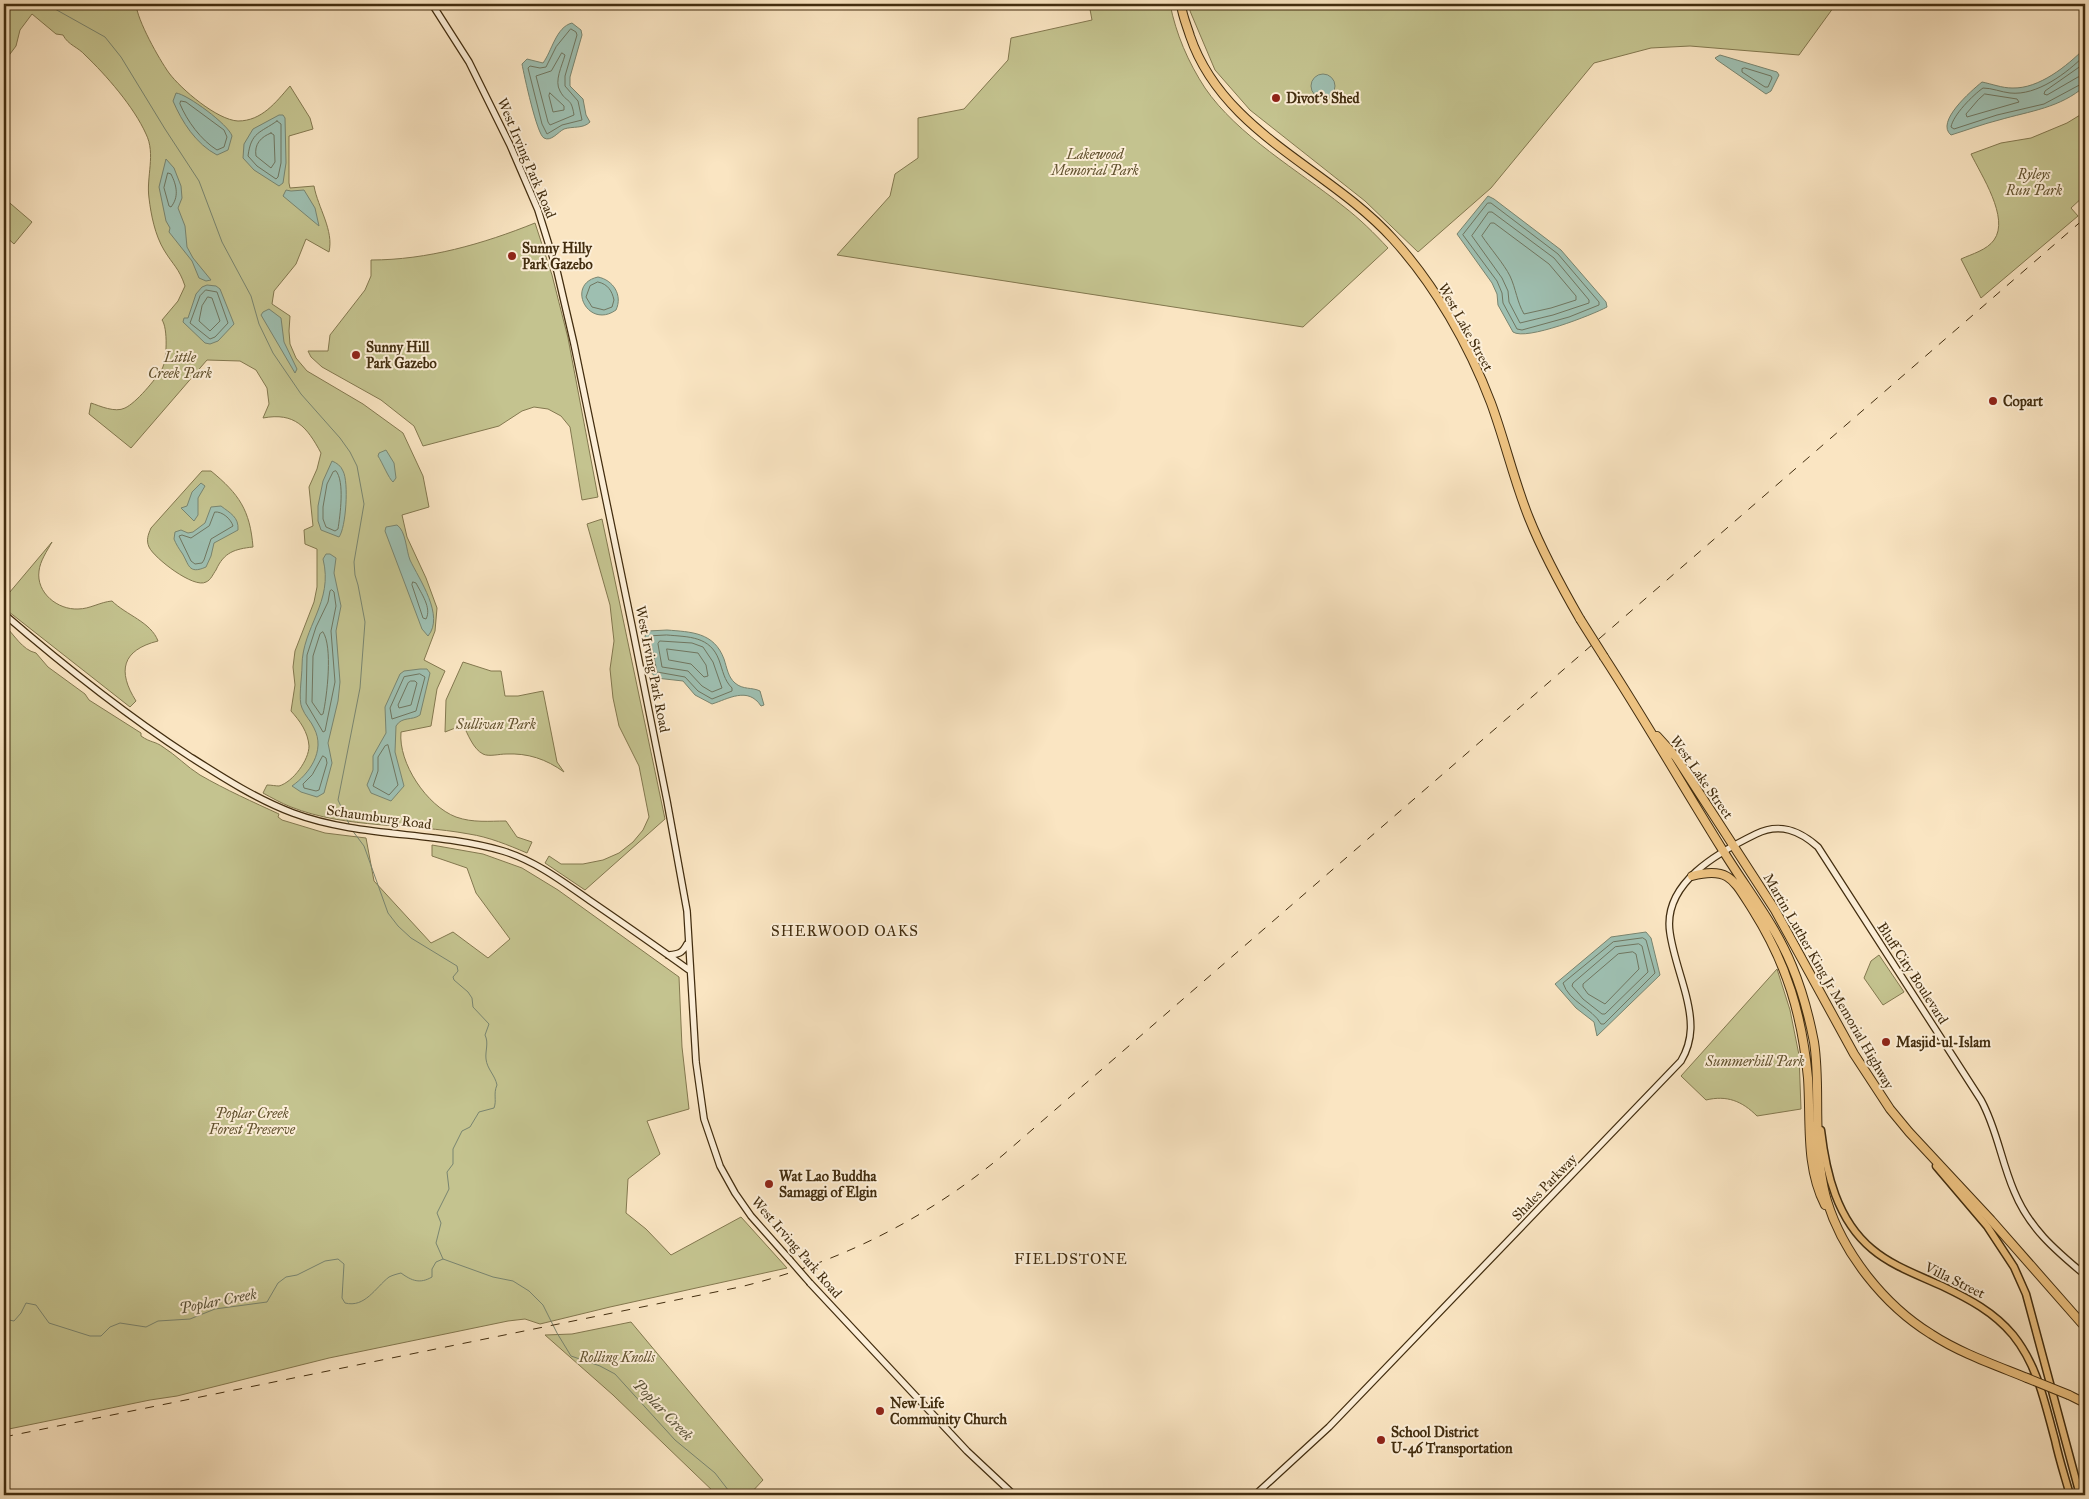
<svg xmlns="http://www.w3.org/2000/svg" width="2089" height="1499" viewBox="0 0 2089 1499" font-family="'IM FELL Great Primer',serif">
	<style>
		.green { fill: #c4c38f; stroke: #83784f }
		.water { fill: #9ebfb1; stroke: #798570 }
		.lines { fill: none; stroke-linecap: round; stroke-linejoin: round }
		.shore { stroke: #707660; stroke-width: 1 }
		.stream { stroke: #798570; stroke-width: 1 }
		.secondary-casing { stroke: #422d0f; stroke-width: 8 }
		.primary-casing { stroke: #422d0f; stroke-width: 9 }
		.highway-casing { stroke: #422d0f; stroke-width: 10 }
		.secondary { stroke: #fceed7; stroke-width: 5.5 }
		.primary { stroke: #edc281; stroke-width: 6 }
		.highway { stroke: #edc281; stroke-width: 8 }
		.rail { stroke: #422d0f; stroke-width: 1; stroke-dasharray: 9 9; stroke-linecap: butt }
		.secondary-bridge-casing { stroke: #422d0f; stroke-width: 8; stroke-linecap: butt }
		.highway-bridge-casing { stroke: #422d0f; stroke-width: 10; stroke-linecap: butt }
		.secondary-bridge { stroke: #fceed7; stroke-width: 5.5 }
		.highway-bridge { stroke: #edc281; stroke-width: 8 }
		.poi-dot { fill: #8f2418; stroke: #fceed7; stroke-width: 2 }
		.labels { text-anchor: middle; stroke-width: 4; stroke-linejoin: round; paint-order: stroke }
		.poi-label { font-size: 14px; font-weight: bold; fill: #422d0f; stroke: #fceed7; text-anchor: start }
		.park-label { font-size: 14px; font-style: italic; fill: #62522f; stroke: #fceed7 }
		.street-label { font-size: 14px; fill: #422d0f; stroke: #fceed7 }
		.neighbourhood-label { font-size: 15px; letter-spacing: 1px; fill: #422d0f; stroke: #fceed7 }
		.water-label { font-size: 15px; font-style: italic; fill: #595238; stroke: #fceed7 }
	</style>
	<rect width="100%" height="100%" fill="#fae5c2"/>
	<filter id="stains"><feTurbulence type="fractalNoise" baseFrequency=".004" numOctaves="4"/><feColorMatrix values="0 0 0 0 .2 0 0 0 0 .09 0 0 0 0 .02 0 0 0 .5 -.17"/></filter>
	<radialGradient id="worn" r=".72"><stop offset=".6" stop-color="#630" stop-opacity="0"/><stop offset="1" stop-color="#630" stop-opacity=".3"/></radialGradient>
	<path class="green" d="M 4,4 L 136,4 C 137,20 159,59 169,73 C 181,89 217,120 238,121 C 262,121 276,102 290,86 L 310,118 L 313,129 L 289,136 L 289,183 L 290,188 L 314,186 C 318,208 334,230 329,252 L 306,239 L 296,264 L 274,291 L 272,304 L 290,316 L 289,331 L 290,344 L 296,358 L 307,371 L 363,404 L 403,433 L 423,476 L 429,507 L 402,515 L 407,537 L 426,578 L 437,608 L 435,631 L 424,660 L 445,671 L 437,689 L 431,726 L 401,732 C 398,763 427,806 456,817 C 473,823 489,821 506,821 L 517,837 L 532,842 L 527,853 C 508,845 489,837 469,834 C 410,823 347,829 291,807 C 281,803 272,798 263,793 L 267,785 C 271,785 276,786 279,786 C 293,782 309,760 309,746 C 308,732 300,721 291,711 L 295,685 L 293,667 L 295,651 L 314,602 L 317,587 L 317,549 L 305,544 L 304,530 L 313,526 L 309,487 L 317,469 L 321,453 C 307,427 295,412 263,418 L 269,404 L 267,388 L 256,370 L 240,361 L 207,360 L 131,448 L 89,414 L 91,403 C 100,406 115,413 125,408 C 136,403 155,380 162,369 C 167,360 168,328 162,320 L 178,301 L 185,286 C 179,268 173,265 164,250 C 155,235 151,215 149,198 C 146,177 156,154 146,134 C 134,107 106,75 85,55 C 78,47 68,45 63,35 L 56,34 L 32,14 L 20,30 L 16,46 L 4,62 Z
		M 1089,4 L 1170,4 C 1176,34 1188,62 1205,88 C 1237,135 1299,171 1343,206 C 1360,219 1374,233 1388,248 L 1303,327 L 837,255 L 890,196 L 895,174 L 918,158 L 918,118 L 964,109 L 1008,60 L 1011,38 L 1092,20 Z
		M 1190,4 L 1836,4 L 1799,55 L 1690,46 L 1651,48 L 1594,63 L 1491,188 L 1418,252 L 1365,201 L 1250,110 L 1215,70 L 1190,11 Z
		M 2085,112 L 2085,195 L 2071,208 L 2078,216 L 1981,298 L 1961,259 C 1972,254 1987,250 1994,240 C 2010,218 1981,175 1971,154 L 2001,143 L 2031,138 L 2067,123 Z
		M 4,198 L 32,222 L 14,244 L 4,235 Z
		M 535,223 L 552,275 L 568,338 L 598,497 L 582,500 L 570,427 L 561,416 L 548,409 L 534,407 L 522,411 L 499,426 L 423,446 L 414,426 L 381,400 L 322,367 L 311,357 L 308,351 L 328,351 L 330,335 L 365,290 L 371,276 L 371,260 C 427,260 483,244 535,223 Z
		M 202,471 L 211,471 C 239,494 250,510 253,547 C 235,549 224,552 216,570 C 213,574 211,580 206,582 C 194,589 154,558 149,547 C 146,540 148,535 151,528 Z
		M 602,519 L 665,819 L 585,890 L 545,863 L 549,856 L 561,864 L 583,864 L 603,860 L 619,853 L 633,842 L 643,830 L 649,817 L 639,766 L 619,726 L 613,698 L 610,669 L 614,641 L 610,605 L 587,524 Z
		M 52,542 C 47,551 40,561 39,571 C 36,593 58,610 78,609 C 90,609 100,602 112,601 C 126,615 151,622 158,641 C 122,650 117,671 136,701 L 130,707 L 4,608 L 4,599 Z
		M 4,625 C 14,634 22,650 36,653 L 48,667 L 85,694 L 89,700 L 141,733 L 141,736 C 151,743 155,741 163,747 C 176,755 187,767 200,775 C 226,790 253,802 279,814 L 278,817 L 282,820 L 325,833 L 366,838 L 374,881 L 431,943 L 453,932 L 488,958 L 510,939 L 476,893 L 467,868 L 432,856 L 432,845 L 483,854 L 522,868 L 558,890 L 679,977 L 682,1047 L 689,1109 L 647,1121 L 660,1154 L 628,1179 L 626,1213 L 646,1229 L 671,1255 L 741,1217 L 787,1268 L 610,1307 L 540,1324 L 525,1319 L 508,1321 L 329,1358 L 177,1396 L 150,1400 L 4,1430 Z
		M 463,662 L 491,671 L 501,671 L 505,696 L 518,696 L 543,691 L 557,762 L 564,772 C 546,759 528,753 506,754 C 499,754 489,757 483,754 C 473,749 468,734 463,725 L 445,732 L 446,700 Z
		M 1879,955 L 1904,992 L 1883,1005 L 1864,978 L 1871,961 Z
		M 1777,969 L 1790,1010 L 1799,1055 L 1801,1109 L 1757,1116 C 1742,1101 1727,1095 1706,1100 L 1681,1076 Z
		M 631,1322 L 763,1480 L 749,1495 L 717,1495 L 613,1395 L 545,1335 L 572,1334 Z"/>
	<path class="water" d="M 572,23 L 581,30 L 582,35 L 570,77 L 570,86 L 583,99 L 586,115 L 590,122 C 583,129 573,126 564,129 C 558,132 551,142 544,138 C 537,135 524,75 522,64 L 527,59 L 543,63 C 552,51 556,27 572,23 Z
		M 2085,48 L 2085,86 C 2060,108 2030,111 1999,120 C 1983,124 1967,130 1951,135 C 1935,122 1971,91 1982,82 C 1992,84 2002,88 2012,88 C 2039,89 2067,66 2085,48 Z
		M 1720,55 L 1777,72 L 1779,75 L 1771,91 L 1766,94 L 1717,60 L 1715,58 Z
		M1311 86a12 12 0 1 1 24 0a12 12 0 1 1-24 0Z
		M 176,93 C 187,94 229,125 232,136 L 228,150 L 217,155 C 196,144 182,122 173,101 Z
		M 279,115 L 283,115 L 285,118 L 286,163 L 283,183 L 279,186 L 254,170 L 243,158 L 244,144 L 253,129 Z
		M 166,159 L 174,168 L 181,186 L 182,198 L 178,208 L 185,226 L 187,247 L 193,258 L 211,280 L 206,281 L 199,278 L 192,261 L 169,232 L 170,228 L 166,221 L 159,187 Z
		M 286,190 L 291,191 L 304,190 L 315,208 L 319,226 L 283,196 Z
		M 1488,196 L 1494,199 L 1561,250 L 1606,302 L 1607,307 C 1592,315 1526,341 1513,332 L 1498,305 L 1497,294 L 1492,283 L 1457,234 Z
		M 598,277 C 613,280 623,295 616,310 C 588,330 565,284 598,277 Z
		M 207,285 L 216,286 L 220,289 L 234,324 L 218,341 L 210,344 L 205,343 L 183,322 L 184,318 L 188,318 L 196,294 L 202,287 Z
		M 269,309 L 281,318 L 284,342 L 297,369 L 295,373 L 261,315 L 263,312 Z
		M 386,450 L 394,463 L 396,478 L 393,482 C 389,479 382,462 378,456 L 379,453 Z
		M 332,461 C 337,463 341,466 343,471 C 349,482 346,528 339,537 L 321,530 L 318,521 L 318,506 L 323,481 Z
		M 201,483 L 205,486 L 198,498 L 198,515 L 194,521 L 181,508 L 187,506 L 192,492 Z
		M 221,506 C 230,513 239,517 238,530 L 214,543 L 211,556 L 206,567 C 188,575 189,564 182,553 C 179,549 176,544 174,539 L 175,532 L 181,530 L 188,533 L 193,532 L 205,523 L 211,507 Z
		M 397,525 C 406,531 406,550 410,560 C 419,579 445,616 428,636 L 422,629 L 385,531 L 386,527 Z
		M 326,554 L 330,554 L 336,558 L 334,573 L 341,606 L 336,631 L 340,682 L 338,701 L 328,743 L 332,763 L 324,793 L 317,797 L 301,792 L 292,786 C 309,774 326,751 314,728 C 311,721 305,716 302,708 C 298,700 302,677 302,666 C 302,627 334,602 323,559 Z
		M 667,630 C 691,632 714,632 724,659 C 727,668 728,677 735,683 C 743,690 752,687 760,691 L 764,705 L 761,706 C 748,686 728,699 712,704 L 695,695 L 683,681 L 656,678 L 651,672 L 645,636 L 648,631 Z
		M 420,669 L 427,669 L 430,673 L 420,715 C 412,721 402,716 396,726 L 395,752 L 404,786 L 391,801 L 371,793 L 367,785 L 373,770 L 373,756 L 386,733 L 385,707 L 400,674 L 404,671 Z
		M 1646,932 L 1651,938 L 1660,975 L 1597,1036 L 1594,1022 L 1576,1008 L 1555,984 L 1611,937 Z"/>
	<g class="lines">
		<path class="shore" d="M 571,29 L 576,32 L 577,35 L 565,76 L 565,86 L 578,101 L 582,120 L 562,125 L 547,134 L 542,124 L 528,68 L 530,66 L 540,68 L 546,67 L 556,47 Z
			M 562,53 L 565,55 C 562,66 554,81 560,91 C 567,104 571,96 574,115 L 550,125 L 548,122 L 536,76 L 551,71 Z
			M 2085,55 C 2067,73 2037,96 2010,93 C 2001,92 1992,88 1983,88 C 1973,95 1953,115 1951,127 L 1954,129 L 1997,115 L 2044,104 L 2085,82
			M 2085,63 L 2045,91 L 2044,94 L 2047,95 L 2078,77 L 2085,76
			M 1745,68 L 1771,76 L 1772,78 L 1768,87 L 1765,87 L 1742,72 L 1742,69 Z
			M 550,93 L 564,106 L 564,110 L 553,112 L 549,96 Z
			M 1985,94 L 2017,99 L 2019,102 L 1967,117 L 1966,114 L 1978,100 Z
			M 181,101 L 186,102 L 224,130 L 227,137 L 224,147 L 217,150 C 201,140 187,121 180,104 Z
			M 277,121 L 281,124 L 281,163 L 278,177 L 276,179 L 257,166 L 248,156 C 251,132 260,133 277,121 Z
			M 271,133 L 274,135 L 275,162 L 271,168 L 256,156 C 254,144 261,137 271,133 Z
			M 168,173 L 171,174 C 177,186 179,197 171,207 L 169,206 L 164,188 Z
			M 1488,203 L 1491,203 L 1558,254 L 1599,302 L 1599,305 L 1569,317 L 1522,330 L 1517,329 L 1503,303 L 1502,293 L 1497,281 L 1463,235 Z
			M 1489,212 L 1492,212 L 1554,258 L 1589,300 L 1589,303 L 1553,315 L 1520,323 L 1509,302 L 1508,291 L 1502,278 L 1472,236 Z
			M 1491,223 L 1494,223 L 1549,264 L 1576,296 L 1576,300 L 1551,308 L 1524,314 C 1517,302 1516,289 1510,276 C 1504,264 1490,248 1482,236 Z
			M 598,282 C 608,284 612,291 614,300 L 612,307 L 604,310 L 592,307 L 586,297 L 590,286 Z
			M 206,290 L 217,292 L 228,323 L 215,337 L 210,339 L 190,323 L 200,296 Z
			M 208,297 L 212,298 L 220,321 L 210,331 L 199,321 L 202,306 Z
			M 336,471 C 345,481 340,516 338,529 L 335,531 L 326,527 L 323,519 L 323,507 L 327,484 L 333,472 Z
			M 215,512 C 222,511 231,519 233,526 L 211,539 L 204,560 L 202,563 L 195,564 L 191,561 L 179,536 L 182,535 L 191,538 L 209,526 Z
			M 413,582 L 416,583 C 421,593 432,608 426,619 L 423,618 L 412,585 Z
			M 332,590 L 334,592 L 336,606 L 331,631 L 335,682 L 325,731 L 323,732 L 306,703 L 307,655 L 316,627 L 328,602 L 330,591 Z
			M 323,632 C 333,646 327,697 323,714 L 321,715 L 312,702 L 313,656 L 320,634 Z
			M 667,635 C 689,637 710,636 719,660 C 723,671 724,680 732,688 L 732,691 L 712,699 L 698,691 L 685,677 L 657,672 L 650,638 L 652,636 Z
			M 660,641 L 692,643 L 703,647 L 713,662 L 722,688 L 712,692 L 702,686 L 688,671 L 662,667 L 658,644 Z
			M 667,649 L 698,653 L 706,665 L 708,676 L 704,677 L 691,664 L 669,660 Z
			M 420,674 L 425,677 L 416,711 L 392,719 L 390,708 L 404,677 Z
			M 411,681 L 415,681 L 417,683 L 411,705 L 399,708 L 398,705 L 408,683 Z
			M 388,745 L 398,785 L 389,795 L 373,786 L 378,771 L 378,757 L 385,746 Z
			M 323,756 L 326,758 L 327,763 L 319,790 L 316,791 L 304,788 L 303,784 L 312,775 Z
			M 1643,938 L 1646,940 L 1655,973 L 1604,1024 L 1601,1024 C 1592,1008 1569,1002 1563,983 L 1613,942 Z
			M 1639,944 L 1642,946 L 1648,972 L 1605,1014 L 1602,1014 L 1583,999 L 1572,986 L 1573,983 L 1615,947 Z
			M 1633,952 L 1636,954 L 1639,969 L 1605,1004 L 1588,994 L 1583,987 L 1583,984 L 1618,954 Z"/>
		<path class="stream" d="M 46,4 L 105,37 L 121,57 L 165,129 L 199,181 L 222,242 L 251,296 L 259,324 L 273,353 L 301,394 L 340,438 L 350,452 L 357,466 L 364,504 L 354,562 L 355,575 L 358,585 L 365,622 L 360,688 L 338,800 L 350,826
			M 352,830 L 364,846 L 388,913 L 398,926 L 411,938 L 457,966 L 458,971 L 453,977 L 454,980 L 468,992 L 472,998 L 473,1007 L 489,1024 L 485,1035 C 489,1043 485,1051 486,1059 C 487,1069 495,1075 497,1085 C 493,1094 497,1100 494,1108 L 479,1112 L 470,1127 L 462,1131 L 453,1149 L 453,1164 L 447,1172 L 449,1189 L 437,1213 L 441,1223 L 436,1243 L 443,1259
			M 4,1319 L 14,1321 L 21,1313 L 26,1303 L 36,1305 L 49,1323 L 90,1336 L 101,1336 L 110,1327 L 120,1323 L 146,1327 L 158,1321 L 190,1319 L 215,1309 L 267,1302 L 278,1283 L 286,1277 L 297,1275 L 325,1261 L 338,1259 L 344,1264 L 342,1298 L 345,1303 C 365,1308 375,1288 389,1277 C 393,1275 397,1274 401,1273 C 412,1281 420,1284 432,1277 L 432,1269 L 436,1262 L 443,1259 L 493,1277 L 513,1281 L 529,1291 L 543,1305 L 557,1333 L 571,1356 L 600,1366 L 615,1374 L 675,1440 L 715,1473 L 732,1495"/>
		<defs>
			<path id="secondary" d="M 432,4 L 469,62 L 510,145 L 538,210 L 557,271 L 574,344 L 632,626 L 667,801 L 687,911 L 696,1062 L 704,1119 L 720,1166 L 735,1193 L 751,1216 L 790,1260
				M 4,614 C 63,665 123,713 189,756 C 222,777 256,799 293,813 C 360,838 434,831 503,851 C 536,861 563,882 592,902 C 624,924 657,947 689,970
				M 668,955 C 678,954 682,954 687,944
				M 810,1283 L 967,1451 L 1014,1495
				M 1255,1495 L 1329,1427 L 1681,1061 C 1694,1039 1692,1019 1686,995 C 1681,975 1673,954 1670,933 C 1662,883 1719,852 1756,834 C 1780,822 1800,831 1818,847 L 1981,1100 C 1997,1129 2001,1161 2014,1191 C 2029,1228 2055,1250 2085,1275"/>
			<path id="primary" d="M 1821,1130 C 1826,1173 1837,1220 1872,1249 C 1892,1266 1918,1275 1942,1286 C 1969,1299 1994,1312 2013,1335 C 2038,1366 2045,1404 2055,1440 C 2059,1459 2065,1477 2070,1495
				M 1936,1166 L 1987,1226 L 2014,1267 L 2026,1294 L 2080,1495"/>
			<path id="highway" d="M 1181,4 C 1182,15 1187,26 1190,36 C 1223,133 1329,168 1393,239 C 1435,285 1469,345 1491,403 C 1505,441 1514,481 1529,518 C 1543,553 1561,586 1580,619
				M 1604,657 C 1645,720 1682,785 1722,849 C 1745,887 1775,924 1792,966 C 1802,990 1809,1016 1814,1042 C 1819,1074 1816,1107 1818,1139 C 1819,1159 1821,1181 1827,1201 C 1843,1253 1884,1305 1931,1334 C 1960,1353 1995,1365 2027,1378
				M 1657,736 L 1676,757 L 1775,910 L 1854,1054 L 1890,1109 L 1909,1132 L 1991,1220 L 2085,1327
				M 1692,876 C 1730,866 1734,881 1753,910 C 1787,964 1802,1015 1808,1078 C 1811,1121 1805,1166 1825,1205
				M 2069,1395 L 2085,1403"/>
		</defs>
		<use href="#secondary" class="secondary-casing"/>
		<use href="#primary" class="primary-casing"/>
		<use href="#highway" class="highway-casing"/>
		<use href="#secondary" class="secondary"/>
		<use href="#primary" class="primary"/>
		<use href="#highway" class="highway"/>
		<path class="rail" d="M 4,1437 L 740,1287 C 838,1263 925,1220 1003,1155 L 2085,218"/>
		<defs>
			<path id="secondary-bridge" d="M 790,1260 L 810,1283"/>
			<path id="highway-bridge" d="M 1580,619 L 1604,657
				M 2027,1378 L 2069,1395"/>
		</defs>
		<use href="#secondary-bridge" class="secondary-bridge-casing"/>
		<use href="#highway-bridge" class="highway-bridge-casing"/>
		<use href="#secondary-bridge" class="secondary-bridge"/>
		<use href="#highway-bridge" class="highway-bridge"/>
	</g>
	<g class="poi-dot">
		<circle cx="1276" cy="98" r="5"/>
		<circle cx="512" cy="256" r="5"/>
		<circle cx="356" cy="355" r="5"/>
		<circle cx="1993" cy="401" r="5"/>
		<circle cx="1886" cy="1042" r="5"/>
		<circle cx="769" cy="1184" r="5"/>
		<circle cx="880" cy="1411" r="5"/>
		<circle cx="1381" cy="1440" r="5"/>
	</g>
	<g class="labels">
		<g class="poi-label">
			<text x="1286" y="103">Divot's Shed</text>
			<text x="522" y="253">Sunny Hilly<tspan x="522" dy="16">Park Gazebo</tspan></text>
			<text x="366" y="352">Sunny Hill<tspan x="366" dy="16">Park Gazebo</tspan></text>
			<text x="2003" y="406">Copart</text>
			<text x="1896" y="1047">Masjid-ul-Islam</text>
			<text x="779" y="1181">Wat Lao Buddha<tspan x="779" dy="16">Samaggi of Elgin</tspan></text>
			<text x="890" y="1408">New Life<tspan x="890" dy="16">Community Church</tspan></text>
			<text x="1391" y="1437">School District<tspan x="1391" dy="16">U-46 Transportation</tspan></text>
		</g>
		<g class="park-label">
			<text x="1095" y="159">Lakewood<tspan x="1095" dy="16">Memorial Park</tspan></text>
			<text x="2034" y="179">Ryleys<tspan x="2034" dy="16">Run Park</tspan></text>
			<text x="180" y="362">Little<tspan x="180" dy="16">Creek Park</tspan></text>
			<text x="496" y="729">Sullivan Park</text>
			<text x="1755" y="1066">Summerhill Park</text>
			<text x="252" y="1118">Poplar Creek<tspan x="252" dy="16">Forest Preserve</tspan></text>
			<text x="617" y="1362">Rolling Knolls</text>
		</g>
		<g class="street-label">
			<text transform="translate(527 158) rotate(67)" y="5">West Irving Park Road</text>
			<text transform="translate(1466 327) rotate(61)" y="5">West Lake Street</text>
			<text transform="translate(653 669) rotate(79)" y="5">West Irving Park Road</text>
			<text transform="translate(1702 777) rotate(55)" y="5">West Lake Street</text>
			<text transform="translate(379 817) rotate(8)" y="5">Schaumburg Road</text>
			<text transform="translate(1913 973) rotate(57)" y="5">Bluff City Boulevard</text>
			<text transform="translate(1829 981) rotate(60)" y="5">Martin Luther King Jr Memorial Highway</text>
			<text transform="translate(1544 1187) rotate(-46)" y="5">Shales Parkway</text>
			<text transform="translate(797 1247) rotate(49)" y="5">West Irving Park Road</text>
			<text transform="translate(1955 1280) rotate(26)" y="5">Villa Street</text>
		</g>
		<g class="neighbourhood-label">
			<text x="845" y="936">SHERWOOD OAKS</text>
			<text x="1071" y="1264">FIELDSTONE</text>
		</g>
		<g class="water-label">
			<text transform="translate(218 1301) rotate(-11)" y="5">Poplar Creek</text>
			<text transform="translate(663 1410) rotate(46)" y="5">Poplar Creek</text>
		</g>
	</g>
	<rect width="2089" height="1499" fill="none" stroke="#fae5c2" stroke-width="20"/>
	<rect x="5" y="5" width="2079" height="1489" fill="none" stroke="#422d0f" stroke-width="2.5"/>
	<rect x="10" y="10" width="2069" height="1479" fill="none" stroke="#422d0f"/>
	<rect width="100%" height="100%" filter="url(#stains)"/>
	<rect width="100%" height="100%" fill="url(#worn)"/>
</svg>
